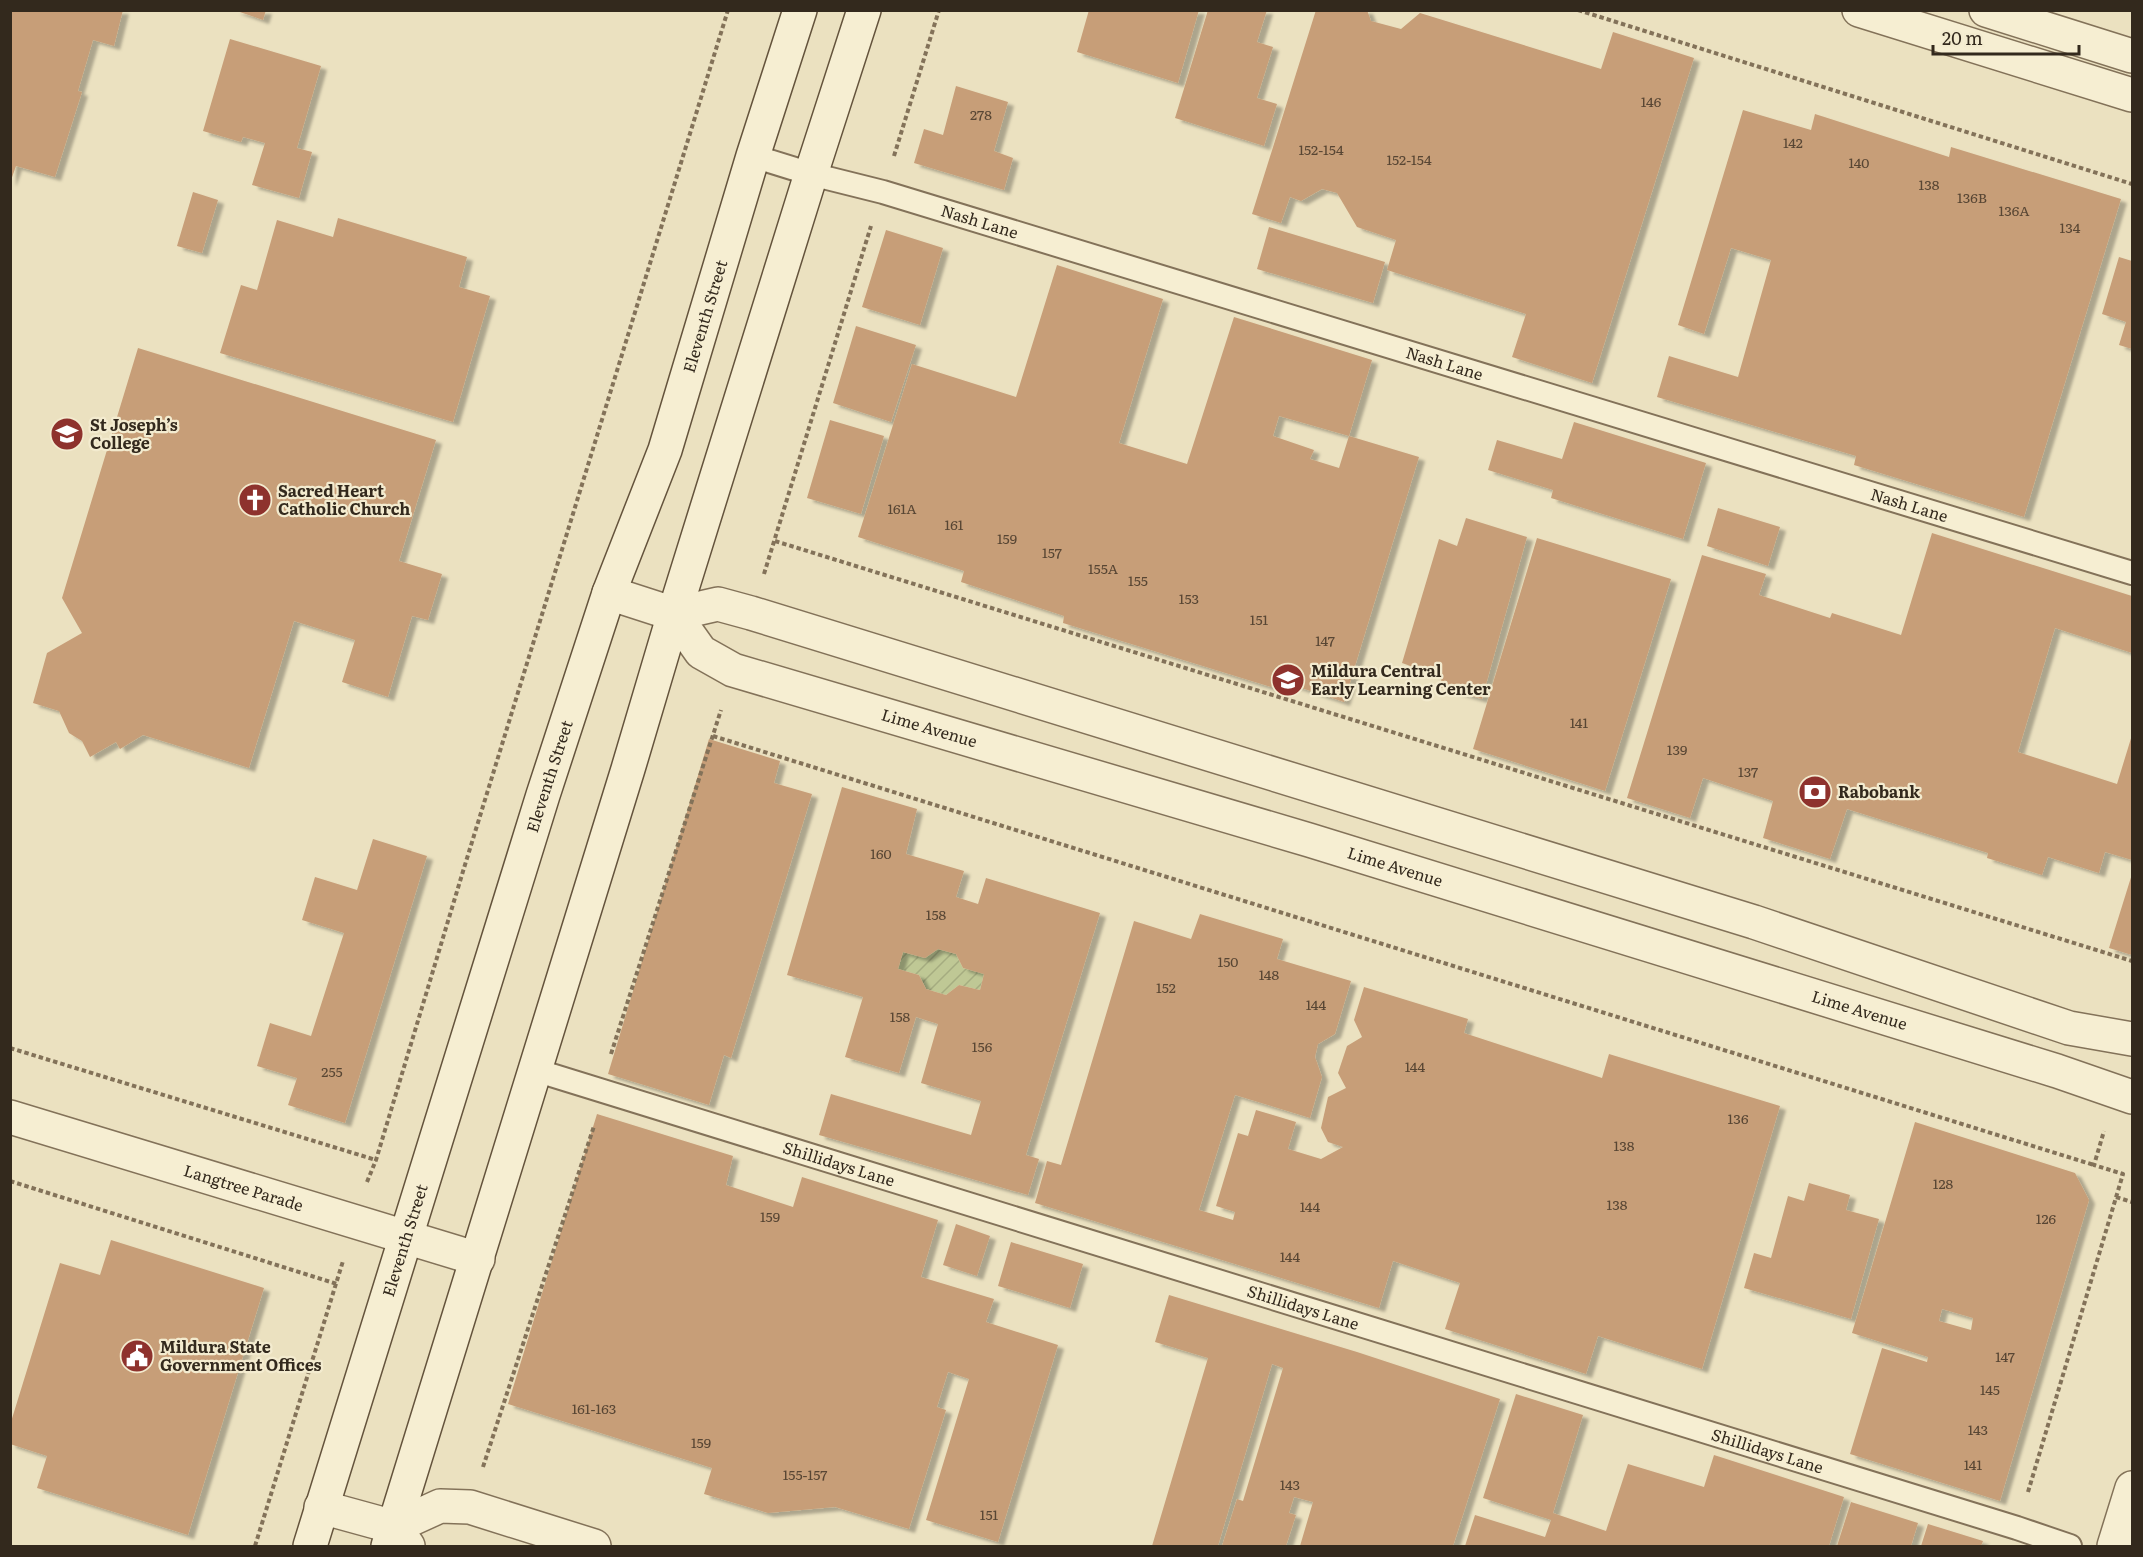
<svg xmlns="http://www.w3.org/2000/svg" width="2143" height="1557" viewBox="0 0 2143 1557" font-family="Literata,serif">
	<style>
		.garden { fill: url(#garden-furrows) }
		.building { fill: #c79e78; fill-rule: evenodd; filter: url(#shadow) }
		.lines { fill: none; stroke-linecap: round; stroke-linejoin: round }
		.lane-casing { stroke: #837259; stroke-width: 26 }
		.street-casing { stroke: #837259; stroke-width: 36 }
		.secondary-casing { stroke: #64533c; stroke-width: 36 }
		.path { stroke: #837259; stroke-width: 4; stroke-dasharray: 4.5 3; stroke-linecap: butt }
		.lane { stroke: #f6eed2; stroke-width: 22 }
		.street { stroke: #f6eed2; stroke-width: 33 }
		.secondary { stroke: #f6eed2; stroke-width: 33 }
		.labels { text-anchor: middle; stroke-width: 4.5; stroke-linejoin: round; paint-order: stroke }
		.number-label { font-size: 14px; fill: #584634 }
		.street-label { font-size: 16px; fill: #33291d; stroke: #f3ebcf }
		.poi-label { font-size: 16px; font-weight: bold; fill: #33291d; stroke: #f3ebcf; text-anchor: start }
	</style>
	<defs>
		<pattern id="garden-furrows" width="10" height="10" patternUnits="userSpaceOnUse" patternTransform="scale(1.5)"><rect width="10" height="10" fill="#bfc895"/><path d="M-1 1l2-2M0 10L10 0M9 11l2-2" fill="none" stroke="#a5ac80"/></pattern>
		<filter id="shadow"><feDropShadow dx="6" dy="4" stdDeviation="1.5" flood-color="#0004"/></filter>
	</defs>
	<rect width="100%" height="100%" fill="#ebe1c0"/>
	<path class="garden" d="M 938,949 L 956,954 L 963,968 L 984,974 L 980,990 L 959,985 L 946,995 L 926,989 L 919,975 L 898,969 L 903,952 L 925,958 Z"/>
	<path class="building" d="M 10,10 L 123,10 L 114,46 L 93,40 L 78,91 L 82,92 L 55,177 L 16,166 L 10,183 Z
		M 234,10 L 266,10 L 263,20 Z
		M 1089,10 L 1199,10 L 1178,83 L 1077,52 Z
		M 1208,10 L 1267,10 L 1257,42 L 1273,47 L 1257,98 L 1277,104 L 1264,146 L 1175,118 Z
		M 1316,10 L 1367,10 L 1371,21 L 1401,29 L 1420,13 L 1601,69 L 1613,32 L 1694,58 L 1592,383 L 1512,357 L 1526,314 L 1387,270 L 1396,240 L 1357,227 L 1337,193 L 1322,189 L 1301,201 L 1290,197 L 1281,223 L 1252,214 Z
		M 230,39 L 321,66 L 297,148 L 312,152 L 299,198 L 252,185 L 265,143 L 243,137 L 241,142 L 203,131 Z
		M 956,86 L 1008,102 L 994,151 L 1013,158 L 1004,190 L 914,163 L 924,129 L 943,135 Z
		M 1743,110 L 1811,130 L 1815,114 L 1949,157 L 1951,147 L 2121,199 L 2024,517 L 1854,465 L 1856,456 L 1657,397 L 1669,356 L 1738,377 L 1771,260 L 1731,248 L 1704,334 L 1678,325 Z
		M 193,192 L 218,200 L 202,253 L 177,246 Z
		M 338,218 L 467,257 L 459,287 L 490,296 L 453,422 L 220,353 L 241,285 L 257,290 L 277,220 L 333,237 Z
		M 1269,227 L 1385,262 L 1373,303 L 1257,269 Z
		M 886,230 L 943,248 L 920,325 L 862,307 Z
		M 2119,257 L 2132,261 L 2132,349 L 2119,345 L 2126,322 L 2102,314 Z
		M 1057,265 L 1163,299 L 1119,443 L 1187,464 L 1234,317 L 1372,360 L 1349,436 L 1279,416 L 1273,436 L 1314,450 L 1310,459 L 1339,468 L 1349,436 L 1419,457 L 1344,702 L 1274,679 L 1271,687 L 1063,623 L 1064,616 L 961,582 L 964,571 L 858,537 L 912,364 L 1016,397 Z
		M 856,326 L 916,345 L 891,422 L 833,403 Z
		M 138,348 L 436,440 L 399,561 L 442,574 L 428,620 L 412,616 L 388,697 L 342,682 L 355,640 L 294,621 L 249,768 L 143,735 L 120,749 L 116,742 L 90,757 L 82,741 L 69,733 L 59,711 L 33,703 L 47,653 L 82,633 L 62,598 Z
		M 830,420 L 884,436 L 861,514 L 807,498 Z
		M 1574,422 L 1706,463 L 1683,539 L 1551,498 L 1553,490 L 1488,470 L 1497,440 L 1562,459 Z
		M 1718,508 L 1780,527 L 1768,566 L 1707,546 Z
		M 1466,518 L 1527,537 L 1482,699 L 1439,687 L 1442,677 L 1402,663 L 1439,539 L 1457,546 Z
		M 1932,533 L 2132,596 L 2132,653 L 2055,628 L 2018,752 L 2117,784 L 2132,735 L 2132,860 L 2105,852 L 2099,873 L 2048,857 L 2042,875 L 1987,858 L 1988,853 L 1847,809 L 1830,859 L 1763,838 L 1773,801 L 1703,778 L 1690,818 L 1627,798 L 1702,555 L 1766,574 L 1759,595 L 1830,618 L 1832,613 L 1901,635 Z
		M 1537,538 L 1671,579 L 1605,791 L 1473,749 Z
		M 709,739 L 780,761 L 774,783 L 812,794 L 731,1058 L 724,1055 L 709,1105 L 608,1074 Z
		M 842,787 L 917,809 L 906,854 L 964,871 L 956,897 L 978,904 L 986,878 L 1100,913 L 1026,1155 L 1039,1159 L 1028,1195 L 819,1135 L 831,1094 L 971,1135 L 981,1101 L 921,1083 L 938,1024 L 916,1017 L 899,1073 L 845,1057 L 863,997 L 787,975 ZM 938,949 L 956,954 L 963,968 L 984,974 L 980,990 L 959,985 L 946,995 L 926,989 L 919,975 L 898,969 L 903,952 L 925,958 Z
		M 373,839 L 427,856 L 345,1123 L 288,1105 L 297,1078 L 257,1066 L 270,1023 L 311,1036 L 344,933 L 302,920 L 315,877 L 357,890 Z
		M 2132,874 L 2132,955 L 2109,948 Z
		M 1200,914 L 1283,939 L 1277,959 L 1351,981 L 1335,1034 L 1318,1044 L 1315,1057 L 1322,1077 L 1310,1118 L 1235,1095 L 1199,1210 L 1233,1220 L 1235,1212 L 1216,1206 L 1238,1133 L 1248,1136 L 1256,1110 L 1296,1122 L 1288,1149 L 1321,1159 L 1343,1147 L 1328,1142 L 1321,1128 L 1328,1097 L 1346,1088 L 1338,1073 L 1347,1046 L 1362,1037 L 1354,1020 L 1364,987 L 1468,1019 L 1464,1033 L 1602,1078 L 1609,1054 L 1780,1106 L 1702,1369 L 1598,1336 L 1586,1374 L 1445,1329 L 1460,1283 L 1393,1261 L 1379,1308 L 1035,1203 L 1047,1161 L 1061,1165 L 1134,921 L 1191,939 Z
		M 597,1114 L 733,1156 L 726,1185 L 793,1207 L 802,1177 L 938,1220 L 921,1277 L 994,1299 L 986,1322 L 1058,1345 L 998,1542 L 926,1520 L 969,1379 L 948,1372 L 937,1407 L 946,1410 L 909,1529 L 835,1507 L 768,1513 L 704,1494 L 712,1468 L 508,1404 Z
		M 1915,1122 L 2075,1173 L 2089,1200 L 2000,1501 L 1850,1454 L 1882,1348 L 1927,1362 L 1928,1357 L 1852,1333 ZM 1942,1309 L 1973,1318 L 1971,1330 L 1939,1321 Z
		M 1809,1183 L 1850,1195 L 1846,1210 L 1879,1219 L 1851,1319 L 1744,1288 L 1754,1253 L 1771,1258 L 1788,1196 L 1804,1201 Z
		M 956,1224 L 990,1236 L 977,1276 L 943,1265 Z
		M 111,1240 L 264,1288 L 188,1535 L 37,1488 L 47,1456 L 10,1444 L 10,1425 L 60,1263 L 100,1275 Z
		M 1011,1242 L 1083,1264 L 1070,1308 L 998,1286 Z
		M 1169,1295 L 1357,1352 L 1500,1399 L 1453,1546 L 1300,1546 L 1313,1502 L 1294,1497 L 1289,1513 L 1296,1515 L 1286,1546 L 1222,1546 L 1237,1499 L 1243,1501 L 1283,1368 L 1272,1364 L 1218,1546 L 1152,1546 L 1208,1358 L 1155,1342 Z
		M 1516,1394 L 1583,1415 L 1553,1513 L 1606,1531 L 1628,1464 L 1704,1487 L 1714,1455 L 1844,1497 L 1829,1546 L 1465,1546 L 1475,1515 L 1545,1537 L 1551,1520 L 1483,1498 Z
		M 1851,1502 L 1918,1523 L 1911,1546 L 1837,1546 Z
		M 1928,1524 L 1983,1541 L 1981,1546 L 1921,1546 Z"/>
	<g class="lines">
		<defs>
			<g id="lane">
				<path id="s1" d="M 753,156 L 811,174 L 883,192 L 2132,573"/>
				<path id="s2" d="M 535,1070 L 2017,1528 L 2070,1546"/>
			</g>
			<g id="street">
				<path d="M 1859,10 L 2132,95"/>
				<path d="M 1986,10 L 2132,56"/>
				<path d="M 609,593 L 674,614 L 718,604 L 751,613 L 1754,922 L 2069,1028 L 2132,1039"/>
				<path id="s3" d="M 674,614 L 701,652 L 733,670 L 1309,840 L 2057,1071 L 2132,1097"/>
				<path id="s4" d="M 10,1117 L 478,1259"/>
				<path d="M 321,1507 L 394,1527 L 408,1546"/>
				<path d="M 394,1527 L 440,1506 L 470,1507 L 594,1546"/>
				<path d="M 2114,1546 L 2132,1488"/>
			</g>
			<g id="secondary">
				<path id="s5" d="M 310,1546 L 543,795 L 609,593 L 665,450 L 753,156 L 800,10"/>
				<path d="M 388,1546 L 628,769 L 674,614 L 811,174 L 864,10"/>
			</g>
		</defs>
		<use href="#lane" class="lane-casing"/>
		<use href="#street" class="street-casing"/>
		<use href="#secondary" class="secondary-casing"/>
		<path class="path" d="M 1578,10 L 2132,184
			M 894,156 L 939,10
			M 775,541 L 2132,961
			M 764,574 L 871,226
			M 713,736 L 2094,1165
			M 10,1048 L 376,1160
			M 611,1054 L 721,710
			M 10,1181 L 337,1284
			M 367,1182 L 376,1160 L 464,868 L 728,10
			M 2116,1197 L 2132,1202
			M 483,1467 L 594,1126
			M 2028,1492 L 2123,1174 L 2094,1165 L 2104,1131
			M 255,1546 L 343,1261"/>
		<use href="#lane" class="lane"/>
		<use href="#street" class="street"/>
		<use href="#secondary" class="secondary"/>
	</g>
	<defs>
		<symbol id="school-disc" viewBox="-11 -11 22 22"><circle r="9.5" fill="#8e322d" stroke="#f3ebcf"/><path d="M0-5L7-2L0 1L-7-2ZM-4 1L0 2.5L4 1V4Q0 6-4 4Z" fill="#fff"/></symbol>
		<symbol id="church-disc" viewBox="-11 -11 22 22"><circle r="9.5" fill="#8e322d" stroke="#f3ebcf"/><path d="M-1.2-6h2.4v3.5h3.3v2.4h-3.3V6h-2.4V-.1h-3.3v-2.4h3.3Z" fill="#fff"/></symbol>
		<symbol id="bank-disc" viewBox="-11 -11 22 22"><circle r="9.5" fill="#8e322d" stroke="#f3ebcf"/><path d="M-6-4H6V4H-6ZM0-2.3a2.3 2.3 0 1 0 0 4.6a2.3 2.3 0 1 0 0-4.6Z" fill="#fff"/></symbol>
		<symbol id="civic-disc" viewBox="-11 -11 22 22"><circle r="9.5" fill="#8e322d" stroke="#f3ebcf"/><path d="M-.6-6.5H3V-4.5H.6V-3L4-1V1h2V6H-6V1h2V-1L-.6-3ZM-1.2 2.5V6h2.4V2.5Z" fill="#fff"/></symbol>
	</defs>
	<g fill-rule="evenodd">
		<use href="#school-disc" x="48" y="415" width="38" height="38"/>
		<use href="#church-disc" x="236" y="481" width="38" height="38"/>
		<use href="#school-disc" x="1269" y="661" width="38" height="38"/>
		<use href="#bank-disc" x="1796" y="773" width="38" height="38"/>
		<use href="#civic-disc" x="118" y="1337" width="38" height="38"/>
	</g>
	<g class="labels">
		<g class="number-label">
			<text x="1651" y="107">146</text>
			<text x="981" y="120">278</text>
			<text x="1793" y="148">142</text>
			<text x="1321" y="155">152-154</text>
			<text x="1409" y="165">152-154</text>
			<text x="1859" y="168">140</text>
			<text x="1929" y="190">138</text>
			<text x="1972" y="203">136B</text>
			<text x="2014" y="216">136A</text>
			<text x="2070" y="233">134</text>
			<text x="902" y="514">161A</text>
			<text x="954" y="530">161</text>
			<text x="1007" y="544">159</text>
			<text x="1052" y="558">157</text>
			<text x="1103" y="574">155A</text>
			<text x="1138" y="586">155</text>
			<text x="1189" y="604">153</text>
			<text x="1259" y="625">151</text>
			<text x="1325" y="646">147</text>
			<text x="1579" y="728">141</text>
			<text x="1677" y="755">139</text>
			<text x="1748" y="777">137</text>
			<text x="881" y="859">160</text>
			<text x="936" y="920">158</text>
			<text x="1228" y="967">150</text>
			<text x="1269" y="980">148</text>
			<text x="1166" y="993">152</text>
			<text x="1316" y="1010">144</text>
			<text x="900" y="1022">158</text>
			<text x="982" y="1052">156</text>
			<text x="1415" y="1072">144</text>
			<text x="332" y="1077">255</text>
			<text x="1738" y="1124">136</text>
			<text x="1624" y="1151">138</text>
			<text x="1943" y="1189">128</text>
			<text x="1617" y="1210">138</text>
			<text x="1310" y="1212">144</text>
			<text x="770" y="1222">159</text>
			<text x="2046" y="1224">126</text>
			<text x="1290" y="1262">144</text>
			<text x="2005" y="1362">147</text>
			<text x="1990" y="1395">145</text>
			<text x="594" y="1414">161-163</text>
			<text x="1978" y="1435">143</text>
			<text x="701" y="1448">159</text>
			<text x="1973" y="1470">141</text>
			<text x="805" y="1480">155-157</text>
			<text x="1290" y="1490">143</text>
			<text x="989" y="1520">151</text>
		</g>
		<g class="street-label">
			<text dy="6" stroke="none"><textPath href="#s1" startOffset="236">Nash Lane</textPath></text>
			<text dy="6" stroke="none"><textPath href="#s5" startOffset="1292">Eleventh Street</textPath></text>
			<text dy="6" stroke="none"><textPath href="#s1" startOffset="722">Nash Lane</textPath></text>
			<text dy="6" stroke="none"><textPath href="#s1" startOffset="1208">Nash Lane</textPath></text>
			<text dy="6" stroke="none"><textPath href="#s3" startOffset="288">Lime Avenue</textPath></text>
			<text dy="6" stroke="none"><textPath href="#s5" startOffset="806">Eleventh Street</textPath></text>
			<text dy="6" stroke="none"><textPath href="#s3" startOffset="774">Lime Avenue</textPath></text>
			<text dy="6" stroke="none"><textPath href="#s3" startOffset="1260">Lime Avenue</textPath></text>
			<text dy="6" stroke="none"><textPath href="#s2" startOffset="318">Shillidays Lane</textPath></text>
			<text dy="6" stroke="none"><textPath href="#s4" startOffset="244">Langtree Parade</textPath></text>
			<text dy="6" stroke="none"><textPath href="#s5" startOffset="320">Eleventh Street</textPath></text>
			<text dy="6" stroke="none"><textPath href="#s2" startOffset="804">Shillidays Lane</textPath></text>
			<text dy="6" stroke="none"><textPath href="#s2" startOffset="1290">Shillidays Lane</textPath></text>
		</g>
		<g class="poi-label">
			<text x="90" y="431">St Joseph’s<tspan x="90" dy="18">College</tspan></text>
			<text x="278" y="497">Sacred Heart<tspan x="278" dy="18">Catholic Church</tspan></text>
			<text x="1311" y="677">Mildura Central<tspan x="1311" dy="18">Early Learning Center</tspan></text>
			<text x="1838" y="798">Rabobank</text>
			<text x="160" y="1353">Mildura State<tspan x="160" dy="18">Government Offices</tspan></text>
		</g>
	</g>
	<rect width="2143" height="1557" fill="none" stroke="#33291d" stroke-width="24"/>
	<path d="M1933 45v9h146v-9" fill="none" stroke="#33291d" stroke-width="3"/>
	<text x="1942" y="45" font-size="18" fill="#33291d" stroke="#f3ebcf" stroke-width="4.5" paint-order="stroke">20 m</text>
</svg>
